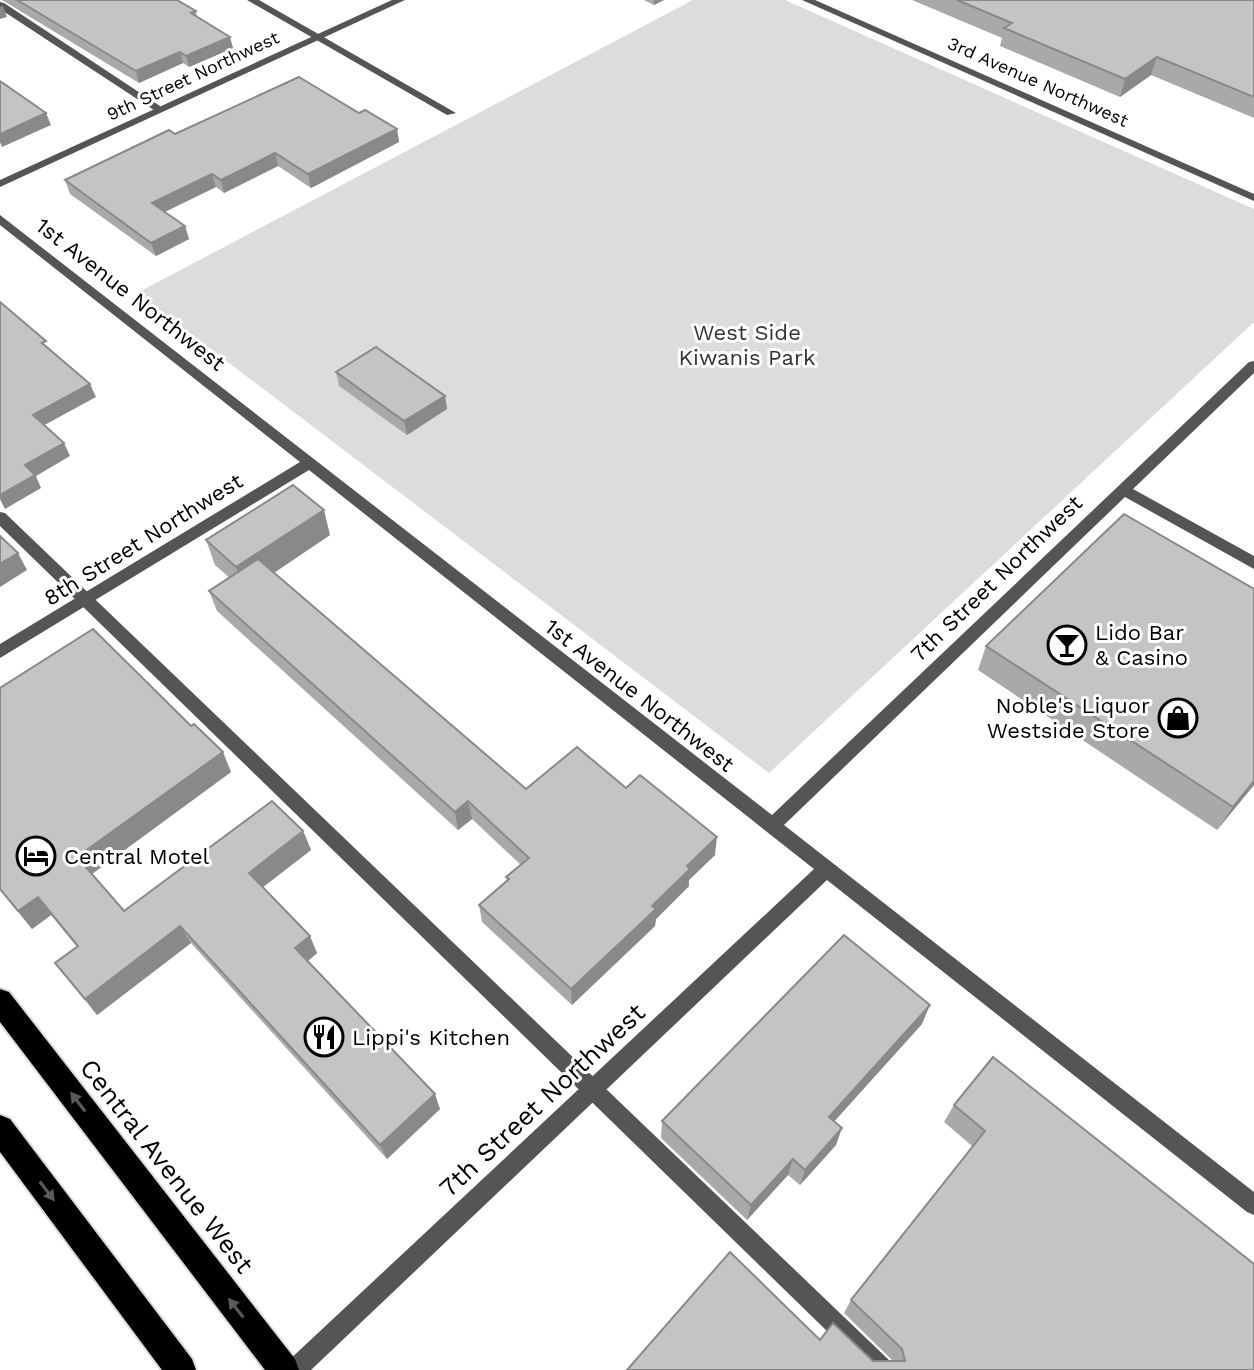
<svg xmlns="http://www.w3.org/2000/svg" width="1254" height="1370" viewBox="0 0 1254 1370" font-family="'Work Sans',sans-serif">
	<style>
		.green { fill: #dcdcdc }
		.lines { fill: none; stroke-linecap: round; stroke-linejoin: round }
		.trunk-casing { stroke: #dbdbdb; stroke-width: 4 }
		.service { fill: #555; fill-rule: evenodd }
		.minor { fill: #555; fill-rule: evenodd }
		.tertiary { fill: #555; fill-rule: evenodd }
		.trunk { fill: #000; fill-rule: evenodd }
		.wall { fill: #a9a9a9 }
		.shaded-wall { fill: #898989 }
		.building { fill: #c4c4c4; stroke: #898989; stroke-width: 2 }
		.oneway { fill: #595959 }
		.labels { text-anchor: middle; stroke-width: 6; stroke-linejoin: round; paint-order: stroke }
		.far-street-label { font-size: 18px; fill: #000; stroke: #fff }
		.street-label { font-size: 22px; fill: #000; stroke: #fff }
		.park-label { font-size: 22px; fill: #333; stroke: #fff }
		.poi-label { font-size: 22px; fill: #000; stroke: #fff; text-anchor: start }
		.near-street-label { font-size: 26px; fill: #000; stroke: #fff }
	</style>
	<rect width="100%" height="100%" fill="#fff"/>
	<path class="green" d="M 693,0 L 785,0 L 1254,209 L 1254,322 L 769,773 L 137,293 Z"/>
	<g class="lines">
		<defs>
			<path id="trunk" d="M 0,989 L 9,992 L 295,1359 L 299,1370 L 265,1370 L 0,1022 Z
				M 0,1115 L 10,1119 L 192,1359 L 196,1370 L 162,1370 L 0,1152 Z"/>
		</defs>
		<use href="#trunk" class="trunk-casing"/>
		<path class="service" d="M 0,2 L 4,3 L 166,110 L 157,112 L 0,9 Z
			M 0,512 L 5,513 L 891,1362 L 894,1370 L 867,1370 L 0,526 Z"/>
		<path class="minor" d="M 247,0 L 259,0 L 456,113 L 447,115 Z
			M 802,0 L 815,0 L 1254,194 L 1254,201 Z
			M 0,215 L 772,815 L 1249,362 L 1254,361 L 1254,373 L 1133,489 L 1254,556 L 1254,569 L 1125,497 L 784,825 L 1254,1192 L 1254,1215 L 1247,1212 L 827,880 L 311,1370 L 284,1370 L 287,1362 L 814,869 L 309,470 L 0,658 L 0,644 L 300,462 L 0,225 Z"/>
		<path class="tertiary" d="M 392,0 L 405,0 L 0,187 L 0,180 Z"/>
		<use href="#trunk" class="trunk"/>
	</g>
	<path class="wall" d="M 2,0 L 177,0 L 196,11 L 197,17 L 233,48 L 189,67 L 183,63 L 139,83 Z
		M 644,0 L 664,0 L 654,5 Z
		M 912,0 L 1254,0 L 1254,118 L 1151,75 L 1120,97 L 1000,46 L 1002,38 Z
		M 359,113 L 397,129 L 399,142 L 311,188 L 278,166 L 224,193 L 216,187 L 165,212 L 185,226 L 189,239 L 156,256 L 70,194 L 65,180 L 175,134 Z
		M 336,372 L 445,396 L 447,409 L 407,435 L 339,386 Z
		M 330,535 L 274,573 L 526,789 L 626,788 L 715,855 L 689,880 L 689,886 L 656,919 L 655,926 L 572,1005 L 482,922 L 479,905 L 507,881 L 506,877 L 521,865 L 472,819 L 458,830 L 217,611 L 209,591 L 230,578 L 215,565 L 206,540 Z
		M 1254,589 L 1254,785 L 1217,830 L 978,670 L 986,646 Z
		M 0,688 L 231,772 L 92,874 L 124,911 L 303,831 L 311,850 L 263,887 L 317,953 L 308,961 L 440,1109 L 387,1159 L 191,943 L 97,1015 L 55,963 L 77,947 L 51,915 L 32,929 L 0,890 Z
		M 922,1024 L 834,1121 L 836,1145 L 800,1185 L 788,1175 L 747,1220 L 661,1138 L 662,1121 Z
		M 954,1105 L 1254,1264 L 1254,1370 L 627,1370 L 820,1340 L 873,1361 L 893,1361 L 844,1313 L 851,1300 L 972,1146 L 944,1122 Z"/>
	<path class="shaded-wall" d="M 654,0 L 664,0 L 654,5 Z
		M 3,6 L 7,17 L 0,19 L 0,7 Z
		M 230,37 L 233,48 L 189,67 L 186,56 Z
		M 180,52 L 183,63 L 139,83 L 136,71 Z
		M 1157,57 L 1151,75 L 1120,97 L 1125,79 Z
		M 46,113 L 51,125 L 2,147 L 0,142 L 0,134 Z
		M 397,129 L 399,142 L 311,188 L 308,174 Z
		M 275,153 L 278,166 L 224,193 L 221,180 Z
		M 212,174 L 216,187 L 156,216 L 152,203 Z
		M 185,226 L 189,239 L 156,256 L 151,243 Z
		M 90,384 L 96,397 L 39,428 L 33,415 Z
		M 445,396 L 447,409 L 407,435 L 404,421 Z
		M 64,443 L 70,456 L 36,476 L 41,488 L 5,509 L 0,499 L 0,495 L 25,465 Z
		M 324,510 L 330,535 L 245,592 L 236,567 Z
		M 18,553 L 27,570 L 0,587 L 0,564 Z
		M 223,752 L 231,772 L 89,876 L 77,857 Z
		M 1254,781 L 1254,785 L 1217,830 L 1233,807 Z
		M 468,801 L 472,819 L 458,830 L 455,812 Z
		M 303,831 L 311,850 L 258,891 L 249,873 Z
		M 717,837 L 715,855 L 689,880 L 689,886 L 656,919 L 655,926 L 572,1005 L 571,989 L 652,906 L 687,866 Z
		M 38,897 L 51,915 L 32,929 L 18,911 Z
		M 180,926 L 191,943 L 97,1015 L 85,999 Z
		M 310,936 L 317,953 L 303,965 L 295,948 Z
		M 930,1005 L 922,1024 L 823,1134 L 829,1117 Z
		M 435,1094 L 440,1109 L 387,1159 L 380,1145 Z
		M 842,1128 L 836,1145 L 800,1185 L 805,1170 Z
		M 793,1159 L 788,1175 L 747,1220 L 751,1205 Z"/>
	<path class="building" d="M 17,0 L 177,0 L 196,11 L 191,13 L 230,37 L 186,56 L 180,52 L 136,71 Z
		M 957,0 L 1254,0 L 1254,97 L 1157,57 L 1125,79 L 1004,28 L 1012,23 Z
		M 299,77 L 359,113 L 365,110 L 397,129 L 308,174 L 275,153 L 221,180 L 212,174 L 152,203 L 185,226 L 151,243 L 65,180 L 169,130 L 175,134 Z
		M 0,81 L 46,113 L 0,134 Z
		M 0,302 L 46,341 L 42,343 L 90,384 L 33,415 L 64,443 L 25,465 L 35,475 L 0,495 Z
		M 376,347 L 445,396 L 404,421 L 336,372 Z
		M 293,485 L 324,510 L 236,567 L 206,540 Z
		M 1124,514 L 1254,589 L 1254,781 L 1233,807 L 986,646 Z
		M 0,536 L 18,553 L 0,564 Z
		M 258,559 L 526,789 L 577,747 L 626,788 L 640,775 L 717,837 L 687,866 L 690,869 L 652,906 L 656,909 L 571,989 L 479,905 L 509,879 L 506,877 L 529,858 L 468,801 L 455,812 L 209,591 Z
		M 93,629 L 191,726 L 194,724 L 223,752 L 77,857 L 124,911 L 272,801 L 303,831 L 249,873 L 310,936 L 295,948 L 435,1094 L 380,1145 L 180,926 L 85,999 L 55,963 L 78,946 L 38,897 L 18,911 L 0,889 L 0,688 Z
		M 844,935 L 930,1005 L 829,1117 L 842,1128 L 805,1170 L 793,1159 L 751,1205 L 662,1121 Z
		M 993,1057 L 1254,1264 L 1254,1370 L 627,1370 L 730,1252 L 820,1340 L 833,1323 L 873,1361 L 905,1361 L 902,1349 L 851,1300 L 985,1131 L 954,1105 Z"/>
	<defs><path id="oneway-solid" d="M-6-.8H1V-3.2L6.5 0L1 3.2V.8H-6Z" transform="scale(2)"/></defs>
	<g class="oneway">
		<use href="#oneway-solid" transform="translate(78 1102) rotate(-127)"/>
		<use href="#oneway-solid" transform="translate(47 1191) rotate(53)"/>
		<use href="#oneway-solid" transform="translate(236 1308) rotate(-128)"/>
	</g>
	<defs>
		<symbol id="bar-ring" viewBox="-11 -11 22 22"><circle r="9.5" fill="#fff" stroke="#000" stroke-width="1.5"/><path d="M-6-5H6L.8 .8V4.5H3.5V6h-7V4.5H-.8V.8Z" fill="#000"/></symbol>
		<symbol id="shop-ring" viewBox="-11 -11 22 22"><circle r="9.5" fill="#fff" stroke="#000" stroke-width="1.5"/><path d="M-5-2.5h2.3a2.7 3.5 0 0 1 5.4 0H5L5.5 6h-11ZM-1.5-2.5h3a1.5 2.3 0 0 0-3 0Z" fill="#000"/></symbol>
		<symbol id="hotel-ring" viewBox="-11 -11 22 22"><circle r="9.5" fill="#fff" stroke="#000" stroke-width="1.5"/><path d="M-6-4.5h1.5V1H6V5H4.5V3h-9V5H-6ZM-4 0a1.8 1.8 0 1 1 3.6 0ZM.5 0V-2.5h3Q6-2.5 6 0Z" fill="#000"/></symbol>
		<symbol id="restaurant-ring" viewBox="-11 -11 22 22"><circle r="9.5" fill="#fff" stroke="#000" stroke-width="1.5"/><path d="M-5-6h1v4h1v-4h1v4h1v-4h1v5L-1.5 .5V6h-2V.5L-5-1ZM5-6V6H3V1.5H1.5Q1.5-4 5-6Z" fill="#000"/></symbol>
	</defs>
	<g fill-rule="evenodd">
		<use href="#bar-ring" x="1045" y="623" width="44" height="44"/>
		<use href="#shop-ring" x="1156" y="696" width="44" height="44"/>
		<use href="#hotel-ring" x="14" y="834" width="44" height="44"/>
		<use href="#restaurant-ring" x="302" y="1015" width="44" height="44"/>
	</g>
	<g class="labels">
		<g class="far-street-label">
			<text transform="translate(193 76) rotate(-25)" y="6">9th Street Northwest</text>
			<text transform="translate(1038 82) rotate(24)" y="6">3rd Avenue Northwest</text>
		</g>
		<g class="street-label">
			<text transform="translate(131 294) rotate(38)" y="8">1st Avenue Northwest</text>
			<text transform="translate(143 539) rotate(-32)" y="8">8th Street Northwest</text>
			<text transform="translate(996 578) rotate(-44)" y="8">7th Street Northwest</text>
			<text transform="translate(640 695) rotate(38)" y="8">1st Avenue Northwest</text>
		</g>
		<g class="park-label">
			<text x="747" y="340">West Side<tspan x="747" dy="25">Kiwanis Park</tspan></text>
		</g>
		<g class="poi-label">
			<text x="1095" y="640">Lido Bar<tspan x="1095" dy="25">&amp; Casino</tspan></text>
			<text x="1150" y="713" text-anchor="end">Noble's Liquor<tspan x="1150" dy="25">Westside Store</tspan></text>
			<text x="64" y="864">Central Motel</text>
			<text x="352" y="1045">Lippi's Kitchen</text>
		</g>
		<g class="near-street-label">
			<text transform="translate(542 1100) rotate(-43)" y="9">7th Street Northwest</text>
			<text transform="translate(167 1166) rotate(52)" y="9">Central Avenue West</text>
		</g>
	</g>
</svg>
